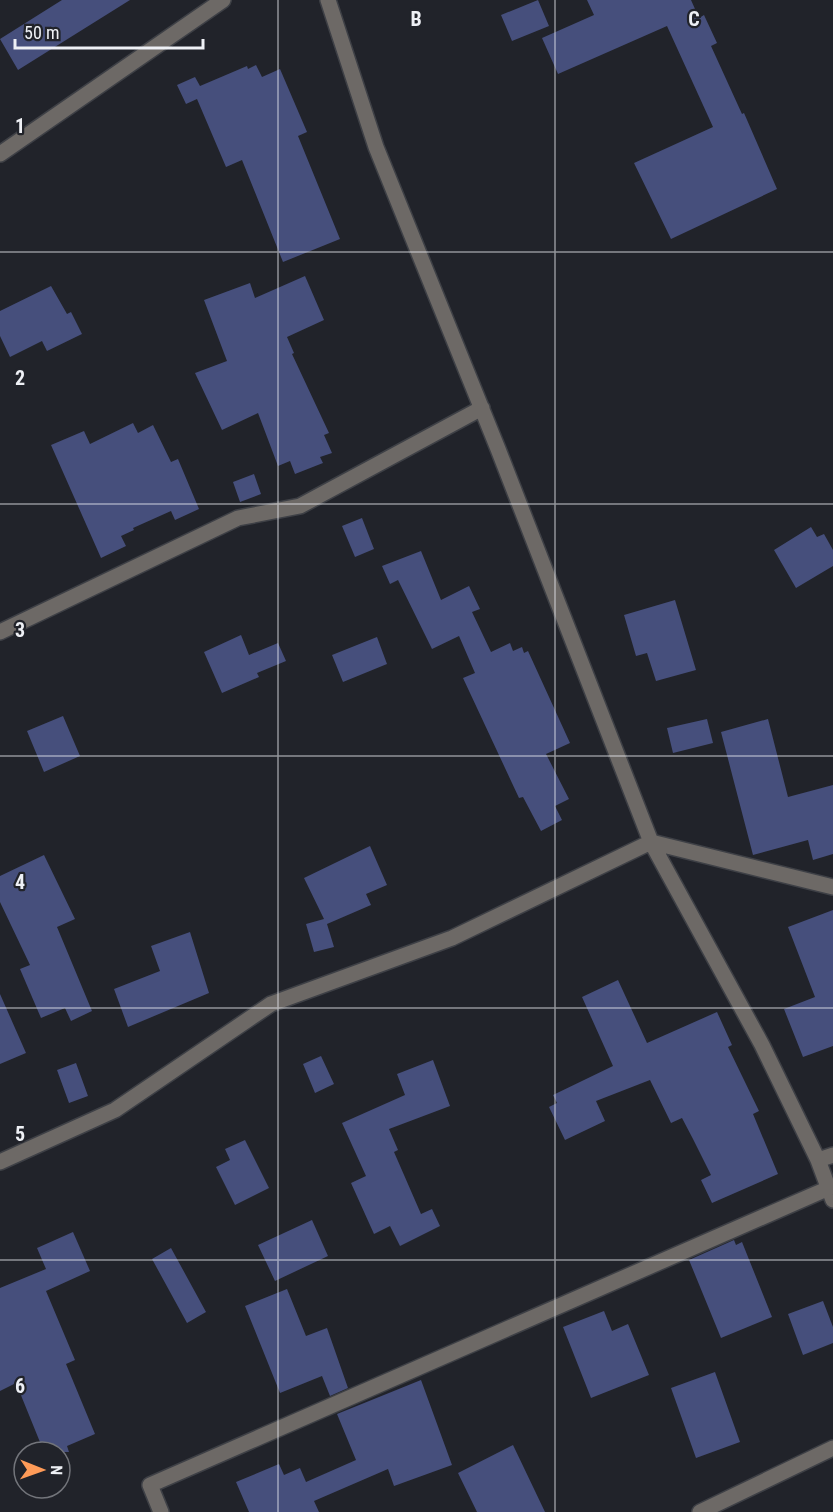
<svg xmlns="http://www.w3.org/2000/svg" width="833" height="1512" viewBox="0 0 833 1512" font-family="'Roboto Condensed',sans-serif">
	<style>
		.building { fill: #464f7c }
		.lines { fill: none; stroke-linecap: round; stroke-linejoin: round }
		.minor-casing { stroke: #3e4046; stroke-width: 18 }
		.minor { stroke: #6d6966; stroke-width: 15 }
		.grid { fill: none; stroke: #eef0f5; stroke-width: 1.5; stroke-opacity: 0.55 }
		.grid-label { font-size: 20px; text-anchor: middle; font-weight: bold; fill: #eef0f5; stroke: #21232a; stroke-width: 4.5; stroke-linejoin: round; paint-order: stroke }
	</style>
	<rect width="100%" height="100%" fill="#21232a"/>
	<path class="building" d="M 62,0 L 130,0 L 18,70 L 0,39 Z
		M 538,0 L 549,26 L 512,41 L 501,15 Z
		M 587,0 L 691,0 L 699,18 L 704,15 L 717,43 L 711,46 L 742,114 L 744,113 L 777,189 L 671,239 L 634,163 L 713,127 L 667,26 L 558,74 L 542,38 L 594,15 Z
		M 256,65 L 262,77 L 280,69 L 307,132 L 298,136 L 340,239 L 283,262 L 242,160 L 226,167 L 197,99 L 186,104 L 177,85 L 195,77 L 200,86 L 247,66 L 248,69 Z
		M 305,276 L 324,320 L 287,337 L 294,353 L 292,354 L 329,433 L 324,435 L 332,453 L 320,457 L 323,463 L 295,474 L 290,461 L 278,466 L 258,413 L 222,430 L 195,373 L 227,361 L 204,300 L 250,283 L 255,298 Z
		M 51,286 L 67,314 L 71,312 L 82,334 L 47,351 L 42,341 L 10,357 L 0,336 L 0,311 Z
		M 133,423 L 138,433 L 153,425 L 171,462 L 178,459 L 199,509 L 175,520 L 171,511 L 133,528 L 134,530 L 121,536 L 126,546 L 101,558 L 51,445 L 84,431 L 90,444 Z
		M 254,474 L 261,494 L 240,502 L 233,482 Z
		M 362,518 L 374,549 L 355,557 L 342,526 Z
		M 811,527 L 817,537 L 824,534 L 833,550 L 833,566 L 796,588 L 774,550 Z
		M 421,551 L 441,600 L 469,586 L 480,609 L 472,612 L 491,652 L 510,643 L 513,651 L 522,647 L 524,653 L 528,651 L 570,743 L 546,754 L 569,799 L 555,806 L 562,820 L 541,831 L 523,797 L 519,798 L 463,678 L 475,673 L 459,636 L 432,649 L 398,580 L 390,584 L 382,566 Z
		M 675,600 L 696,670 L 656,681 L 647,653 L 636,656 L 624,615 Z
		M 241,635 L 249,655 L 278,643 L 286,661 L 257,673 L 259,677 L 222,693 L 204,652 Z
		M 377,637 L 387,664 L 343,682 L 332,655 Z
		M 63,716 L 80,756 L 44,772 L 27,731 Z
		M 707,719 L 713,743 L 673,753 L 667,728 Z
		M 768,719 L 788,797 L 833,785 L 833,854 L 813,860 L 808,840 L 753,855 L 721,732 Z
		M 370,846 L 387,885 L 366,894 L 371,905 L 327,924 L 334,947 L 314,952 L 306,924 L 324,919 L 304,878 Z
		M 44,855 L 75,919 L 57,927 L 92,1011 L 71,1021 L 65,1008 L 41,1018 L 20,969 L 30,965 L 0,902 L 0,876 Z
		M 833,910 L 833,1046 L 803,1057 L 784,1009 L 815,997 L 788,927 Z
		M 190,932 L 209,993 L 128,1027 L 114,989 L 160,971 L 151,946 Z
		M 618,980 L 647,1043 L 717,1012 L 732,1045 L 728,1047 L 759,1111 L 753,1114 L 778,1174 L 712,1203 L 701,1180 L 711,1175 L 693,1139 L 682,1118 L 671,1123 L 650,1080 L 596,1101 L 605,1121 L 565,1140 L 549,1107 L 557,1103 L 553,1095 L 613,1066 L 582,997 Z
		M 0,994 L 26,1053 L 0,1064 Z
		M 321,1056 L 334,1084 L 315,1093 L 303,1064 Z
		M 433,1060 L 450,1106 L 389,1129 L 398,1150 L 394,1152 L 421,1214 L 432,1209 L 440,1226 L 400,1246 L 390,1226 L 374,1234 L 351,1183 L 366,1176 L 342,1123 L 405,1095 L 397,1074 Z
		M 76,1063 L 88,1096 L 69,1103 L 57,1070 Z
		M 245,1140 L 269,1188 L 235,1205 L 216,1167 L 230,1160 L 225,1149 Z
		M 312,1220 L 328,1256 L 275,1281 L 258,1245 Z
		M 73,1232 L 90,1271 L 46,1291 L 75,1360 L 66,1364 L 95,1434 L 67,1446 L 69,1452 L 44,1452 L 16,1383 L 0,1391 L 0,1288 L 46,1269 L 37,1248 Z
		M 734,1240 L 736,1245 L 742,1242 L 772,1317 L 721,1338 L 689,1260 Z
		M 171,1248 L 206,1312 L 187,1323 L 152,1259 Z
		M 287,1289 L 306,1336 L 327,1328 L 348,1388 L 330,1396 L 322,1376 L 280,1393 L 245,1306 Z
		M 823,1301 L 833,1327 L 833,1343 L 803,1355 L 788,1314 Z
		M 604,1311 L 612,1331 L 628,1324 L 649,1375 L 591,1398 L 563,1327 Z
		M 715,1372 L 740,1442 L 696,1458 L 671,1388 Z
		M 421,1380 L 452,1465 L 394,1486 L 388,1469 L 314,1501 L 319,1512 L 249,1512 L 236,1482 L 279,1464 L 284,1475 L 300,1468 L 306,1482 L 356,1460 L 337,1414 Z
		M 513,1445 L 545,1512 L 477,1512 L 458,1473 Z"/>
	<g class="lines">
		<defs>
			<path id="minor" d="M 328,0 L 376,147 L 498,449 L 651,842 L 762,1045 L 818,1160 L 833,1200
				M 0,154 L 223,0
				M 0,632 L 238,518 L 300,506 L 482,408
				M 818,1160 L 833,1155
				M 0,1162 L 115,1110 L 271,1004 L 452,938 L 651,842 L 833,887
				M 161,1512 L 150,1485 L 829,1188
				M 700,1512 L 833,1448"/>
		</defs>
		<use href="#minor" class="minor-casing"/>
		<use href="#minor" class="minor"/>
	</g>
	<path class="grid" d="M 278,0 L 278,1512M 555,0 L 555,1512M 0,252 L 833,252M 0,504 L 833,504M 0,756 L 833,756M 0,1008 L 833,1008M 0,1260 L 833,1260"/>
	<g class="grid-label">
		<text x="416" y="26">B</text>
		<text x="694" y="26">C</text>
		<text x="20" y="133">1</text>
		<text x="20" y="385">2</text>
		<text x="20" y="637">3</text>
		<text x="20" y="889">4</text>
		<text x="20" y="1141">5</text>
		<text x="20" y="1393">6</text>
	</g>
	<g transform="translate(42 1470) rotate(91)"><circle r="28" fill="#21232a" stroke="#73757b" stroke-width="1.5"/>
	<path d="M0-4.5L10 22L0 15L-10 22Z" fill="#fe9b58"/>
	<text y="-9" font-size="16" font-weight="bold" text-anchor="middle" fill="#eef0f5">N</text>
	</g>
	<path d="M15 39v9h188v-9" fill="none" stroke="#eef0f5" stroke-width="3"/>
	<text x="24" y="39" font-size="18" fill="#eef0f5" stroke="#21232a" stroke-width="4.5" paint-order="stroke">50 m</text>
</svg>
